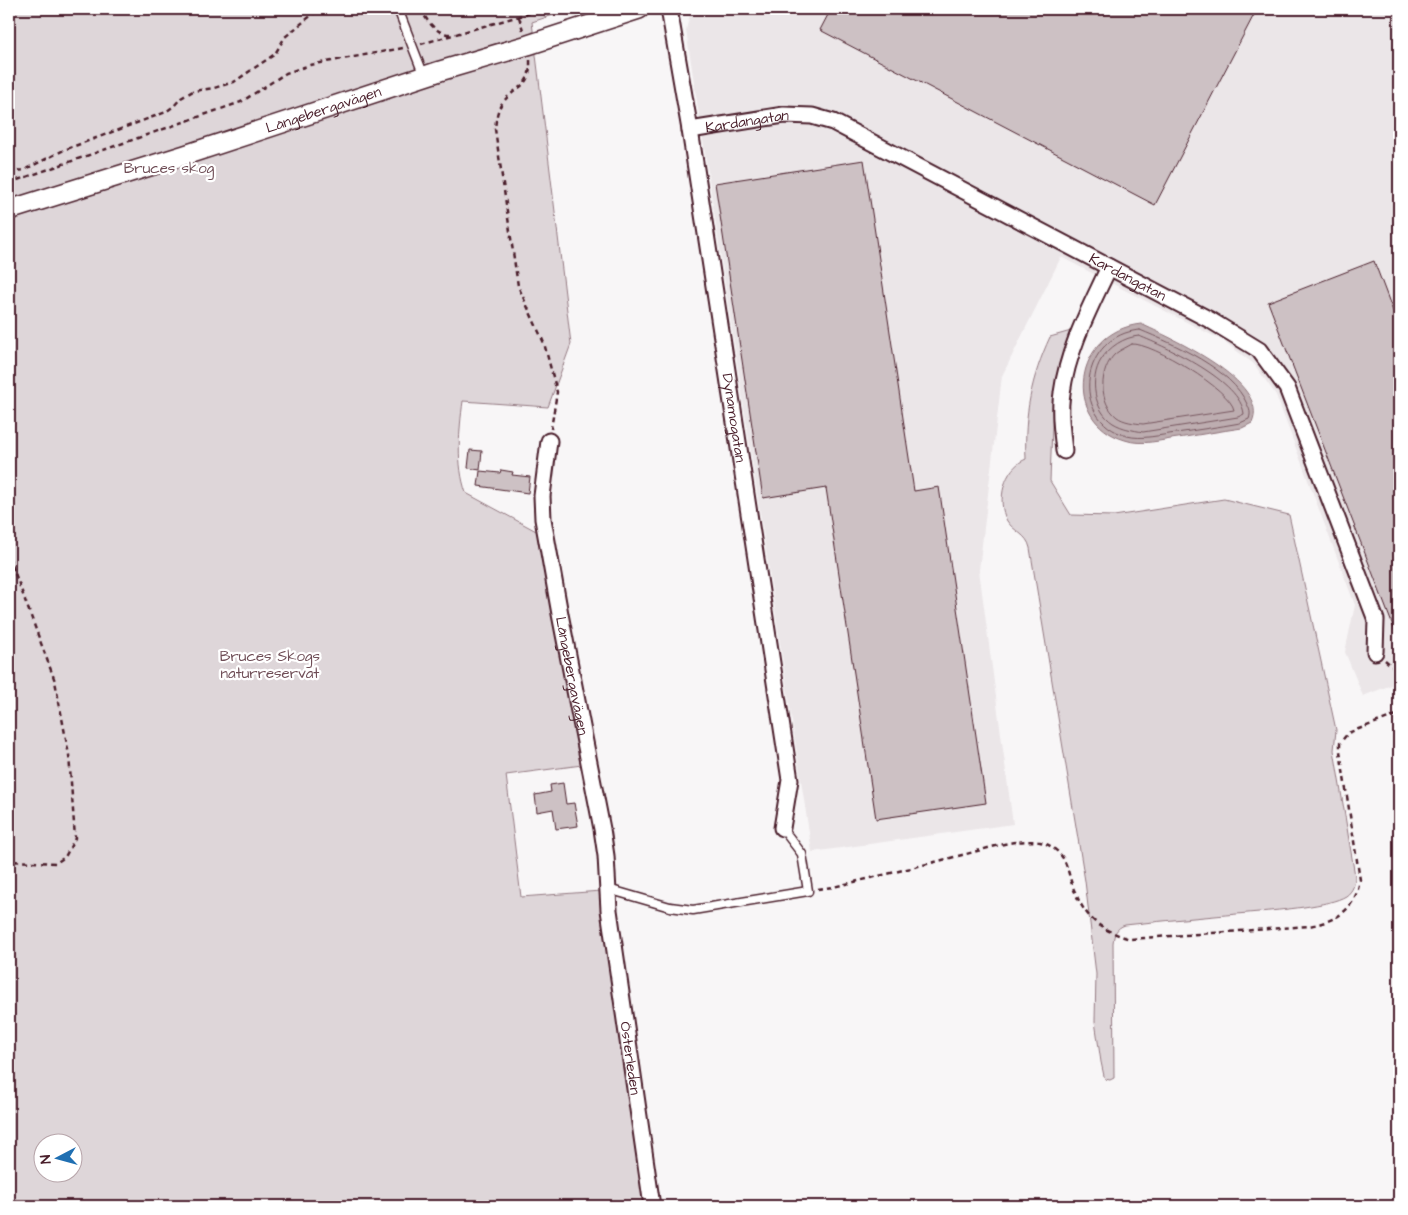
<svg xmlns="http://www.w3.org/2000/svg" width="1408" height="1215" viewBox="0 0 1408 1215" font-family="'Architects Daughter',sans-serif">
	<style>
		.built { fill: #ebe6e8 }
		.green { fill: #ded6d9; stroke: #947a82; fill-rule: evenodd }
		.water { fill: #bdadb0; stroke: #8f747b }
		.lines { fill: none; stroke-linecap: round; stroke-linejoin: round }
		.shore { stroke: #785860; stroke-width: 1 }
		.building { fill: #cdc1c4; stroke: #4a1f2b }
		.service-casing { stroke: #4a1f2b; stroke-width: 11 }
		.minor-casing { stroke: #4a1f2b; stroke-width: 19 }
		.tertiary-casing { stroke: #4a1f2b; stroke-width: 22 }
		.path { stroke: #4a1f2b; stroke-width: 2.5; stroke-dasharray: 5 4; stroke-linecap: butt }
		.service { stroke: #fff; stroke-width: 8 }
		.minor { stroke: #fff; stroke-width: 15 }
		.tertiary { stroke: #fff; stroke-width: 19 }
		.labels { text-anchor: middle; stroke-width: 4.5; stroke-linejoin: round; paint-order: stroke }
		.street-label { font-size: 15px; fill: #4a1f2b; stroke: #fff }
		.park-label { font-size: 15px; fill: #6f4d56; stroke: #fff }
	</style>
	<rect width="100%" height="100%" fill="#f8f6f7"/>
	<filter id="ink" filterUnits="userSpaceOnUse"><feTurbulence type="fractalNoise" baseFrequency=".02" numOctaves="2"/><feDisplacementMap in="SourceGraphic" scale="10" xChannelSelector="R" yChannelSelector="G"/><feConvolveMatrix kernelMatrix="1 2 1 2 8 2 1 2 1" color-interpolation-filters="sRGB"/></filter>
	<g filter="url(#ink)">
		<path class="built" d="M 700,9 L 1399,9 L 1399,682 L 1363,696 L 1345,652 L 1355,605 L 1276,395 L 1254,364 L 1225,342 L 1061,257 L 1002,376 L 979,570 L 1013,824 L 812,852 L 686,30 L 690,14 Z"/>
		<path class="green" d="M 9,9 L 571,9 L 532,22 L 571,344 L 548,407 L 463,401 C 459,431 456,464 466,493 L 538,532 L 582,765 L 506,775 L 521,897 L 601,891 L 650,1206 L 9,1206 ZM 42,1142 L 72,1142 L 72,1172 L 42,1172 Z
			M 1071,331 L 1053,398 L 1050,481 L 1071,515 L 1114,516 L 1224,499 L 1289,515 L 1336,730 L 1334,750 L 1355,876 C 1355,884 1353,891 1346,896 C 1330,906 1279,910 1259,912 C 1214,916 1170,920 1125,925 C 1116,928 1114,934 1113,943 L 1114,1078 L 1110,1080 L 1105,1079 L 1104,1076 L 1101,1062 L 1095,1021 L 1096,974 L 1085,881 L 1030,548 C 1027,534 1014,532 1007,521 C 996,501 1004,468 1026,459 C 1024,415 1031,378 1050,337 Z"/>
		<path class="water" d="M 1141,324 C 1169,337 1271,382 1252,423 L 1242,428 C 1220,431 1199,435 1178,438 C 1161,440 1142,446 1125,440 C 1061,421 1074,331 1141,324 Z"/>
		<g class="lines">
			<path class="shore" d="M 1140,330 C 1174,344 1232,369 1247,404 C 1250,410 1251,413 1249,419 L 1240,423 C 1218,427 1197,430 1176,433 C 1160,435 1142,440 1127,436 C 1068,419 1081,334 1140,330 Z
				M 1139,336 C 1167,347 1241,381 1244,414 L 1238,417 L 1143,432 C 1133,430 1123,429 1113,423 C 1094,411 1089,379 1101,360 C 1109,347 1124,337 1139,336 Z
				M 1132,344 C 1151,342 1231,390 1234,410 L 1143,424 C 1134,423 1124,422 1117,417 C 1098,402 1099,370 1115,354 C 1120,350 1127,347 1132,344 Z"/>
		</g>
		<path class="building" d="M 831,9 L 1257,9 L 1155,205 L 820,30 Z
			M 864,160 L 914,491 L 939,487 L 986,803 L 876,819 L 826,488 L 763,498 L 715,183 Z
			M 1374,261 L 1399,327 L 1398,639 L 1268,302 Z
			M 470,450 L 482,451 L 480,470 L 468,468 Z
			M 501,470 L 513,472 L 512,475 L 530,477 L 528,493 L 478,486 L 480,471 L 500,473 Z
			M 563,783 L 566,804 L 574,803 L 578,826 L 556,829 L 553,809 L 537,812 L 535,795 L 551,792 L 550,785 Z"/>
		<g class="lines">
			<defs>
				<path id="service" d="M 398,9 L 424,76
					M 608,889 L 670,907 L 693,910 L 808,891 L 802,854 L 782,828"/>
				<g id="minor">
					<path id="s1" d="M 669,9 L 690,130 L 790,780 L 782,828"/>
					<path id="s2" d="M 690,130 L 784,115 L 812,116 L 833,122 L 1210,320 L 1259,350 L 1287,388 L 1376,620 L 1375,652"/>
					<path id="s3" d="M 549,441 L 542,496 L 543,519 L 560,614 L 602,829 L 606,856 L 609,910 L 652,1206"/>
					<path d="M 1064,451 C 1062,431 1059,412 1062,393 C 1068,348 1090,308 1109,267"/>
				</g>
				<g id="tertiary">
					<path id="s4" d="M 9,210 L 185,155 L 440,71 L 528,45 L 639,9"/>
				</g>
			</defs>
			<use href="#service" class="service-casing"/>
			<use href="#minor" class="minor-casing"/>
			<use href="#tertiary" class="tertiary-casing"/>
			<path class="path" d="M 420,9 C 427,20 435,34 450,34
				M 519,17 L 523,30
				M 421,44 L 544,9
				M 530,60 C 531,88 517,85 503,102 C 497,109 496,120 495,129 L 518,286 L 544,343 L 557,392 L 551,429
				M 9,172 L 24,170 L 64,150 L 166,112 L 174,106 L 181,98 L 193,91 L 214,88 L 234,82 L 250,71 L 275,54 L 285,37 L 319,9
				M 9,183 L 241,102 L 286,73 L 310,65 L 403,48
				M 9,557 L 55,681 L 69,755 L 75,838 L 65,857 L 56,863 L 9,861
				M 1385,660 L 1399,672
				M 818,889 L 833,887 C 876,877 919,866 962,855 C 987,849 1015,838 1040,842 C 1050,844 1060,852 1064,860 C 1069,870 1070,882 1075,892 C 1087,921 1102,930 1130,939 L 1309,926 C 1337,921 1355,910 1360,880 L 1340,751 L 1340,743 L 1348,733 L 1399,714"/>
			<use href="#service" class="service"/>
			<use href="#minor" class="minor"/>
			<use href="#tertiary" class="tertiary"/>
		</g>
	</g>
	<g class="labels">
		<g class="street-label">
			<text dy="5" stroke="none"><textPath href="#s4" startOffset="330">Långebergavägen</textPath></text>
			<text dy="5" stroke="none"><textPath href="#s2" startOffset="58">Kardangatan</textPath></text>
			<text dy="5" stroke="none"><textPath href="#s2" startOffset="478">Kardangatan</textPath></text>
			<text dy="5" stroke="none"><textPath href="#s1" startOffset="414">Dynamogatan</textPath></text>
			<text dy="5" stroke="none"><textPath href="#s3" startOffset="238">Långebergavägen</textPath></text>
			<text dy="5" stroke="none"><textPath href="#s3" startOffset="625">Österleden</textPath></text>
		</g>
		<g class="park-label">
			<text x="169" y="173">Bruces skog</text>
			<text x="270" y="661">Bruces Skogs<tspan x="270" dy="17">naturreservat</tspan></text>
		</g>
	</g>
	<rect width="1408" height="1215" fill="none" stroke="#fff" stroke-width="30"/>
	<rect x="15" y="15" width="1378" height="1185" fill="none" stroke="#4a1f2b" stroke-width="2" filter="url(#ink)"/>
	<g transform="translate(58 1158) rotate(264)"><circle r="24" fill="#ffffff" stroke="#b7a5aa"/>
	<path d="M0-4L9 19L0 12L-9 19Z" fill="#1f6fb2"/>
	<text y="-8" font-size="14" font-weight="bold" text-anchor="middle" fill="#4a1f2b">N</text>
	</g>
</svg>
